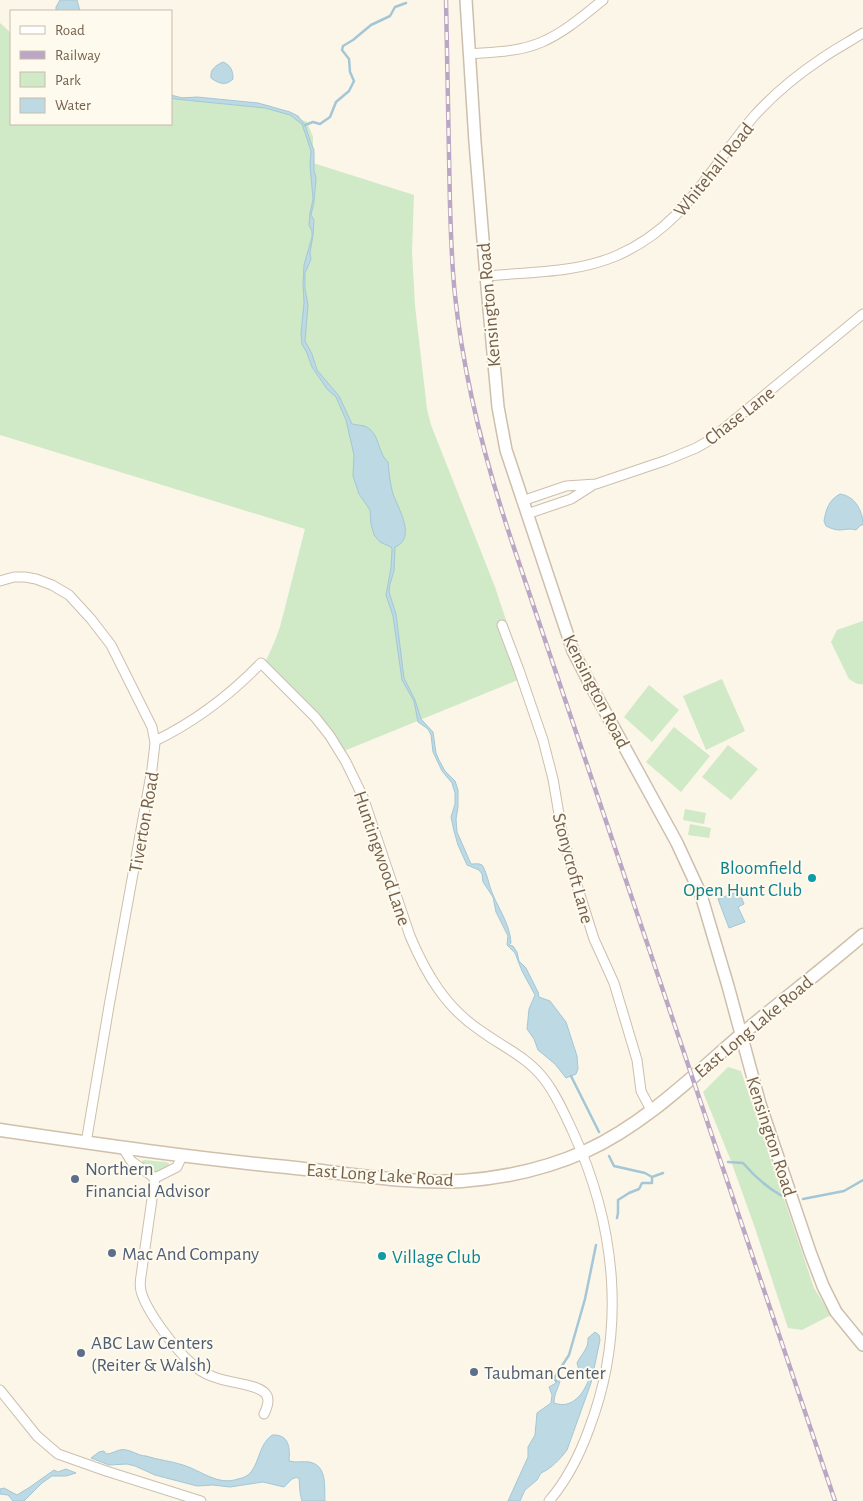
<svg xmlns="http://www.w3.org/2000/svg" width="863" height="1501" viewBox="0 0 863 1501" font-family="'Alegreya Sans',sans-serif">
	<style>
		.green { fill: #d0e9c6 }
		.water { fill: #bcd9e4; stroke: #a3c7d6 }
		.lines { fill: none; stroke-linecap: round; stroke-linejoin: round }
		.stream { stroke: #a3c7d6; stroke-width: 2.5 }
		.minor-casing { stroke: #cdbfae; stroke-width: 11 }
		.tertiary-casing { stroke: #cdbfae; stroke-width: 14 }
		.secondary-casing { stroke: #d0c0ab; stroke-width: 15 }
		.minor { stroke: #fff; stroke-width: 9 }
		.tertiary { stroke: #fff; stroke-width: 11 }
		.secondary { stroke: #fff; stroke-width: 12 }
		.rail-casing { stroke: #bba6c5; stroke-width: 4.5 }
		.rail { stroke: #fefaed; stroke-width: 2.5; stroke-dasharray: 8; stroke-linecap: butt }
		.culture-dot { fill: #0f9aa8; stroke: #fefaed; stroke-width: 2 }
		.service-dot { fill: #5c6f8a; stroke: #fefaed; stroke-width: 2 }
		.labels { text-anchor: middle; stroke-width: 4; stroke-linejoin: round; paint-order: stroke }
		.street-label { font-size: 19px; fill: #74604d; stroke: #fefaed }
		.culture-label { font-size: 19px; fill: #0d838f; stroke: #fefaed; text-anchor: end }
		.service-label { font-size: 19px; fill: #4e5e75; stroke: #fefaed; text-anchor: start }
	</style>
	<rect width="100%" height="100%" fill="#fbf6e7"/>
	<path class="green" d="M 0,23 L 11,33 L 11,124 L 171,124 L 171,96 L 268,105 L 307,122 L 313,137 L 313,163 L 414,195 L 412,251 L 415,306 L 427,409 L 431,425 L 495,587 L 525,677 L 339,753 L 333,742 L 264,665 L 274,643 L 280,627 L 305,529 L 0,435 Z
		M 863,621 L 863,684 C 857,685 854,682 849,679 L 831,642 L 837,630 Z
		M 722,679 L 745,731 L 706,750 L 683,696 Z
		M 649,685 L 679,710 L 652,742 L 624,717 Z
		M 674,727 L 710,756 L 681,792 L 646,762 Z
		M 728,745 L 758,769 L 731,800 L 702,777 Z
		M 685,809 L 706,813 L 704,824 L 683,820 Z
		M 690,824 L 711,828 L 709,838 L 688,835 Z
		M 728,1067 L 741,1071 L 814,1288 L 831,1315 L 802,1330 L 788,1328 L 755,1228 L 731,1161 L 703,1092 Z
		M 144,1160 L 165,1162 L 169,1163 L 168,1168 L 154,1173 L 142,1165 L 142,1161 Z"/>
	<path class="water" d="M 60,0 L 77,0 L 80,11 L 56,11 L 56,7 Z
		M 223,62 C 231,65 233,71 233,79 C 226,86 219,84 211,78 C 210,69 215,66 223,62 Z
		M 171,95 L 182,98 L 197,97 L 258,103 L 290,112 L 298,116 L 305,125 L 311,143 L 314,150 L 314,171 L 316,178 L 314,202 L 311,215 L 314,220 L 313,235 L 310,253 L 311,259 L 305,273 L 305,289 L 308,305 L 305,341 L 312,354 L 317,370 L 339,396 L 352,424 C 356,425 360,425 364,426 C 380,431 377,453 388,462 C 389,472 390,484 393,494 C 398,508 417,538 395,547 L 394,571 L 390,584 L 389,592 L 396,614 L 404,678 L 415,700 L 421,719 L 433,732 L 436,753 L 439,760 L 445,771 L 455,781 L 458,790 L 458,807 L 456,819 L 457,832 L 471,864 C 474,864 479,863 482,865 C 485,868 489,883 490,887 C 496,906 510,922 511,943 L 509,945 L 513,946 L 517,952 L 519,961 L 526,968 L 538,992 L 539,997 L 550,1001 L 566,1022 L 577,1056 L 578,1069 L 576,1074 L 566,1078 L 555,1064 L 538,1050 L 534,1039 L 527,1029 L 529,1009 L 535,995 L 522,971 L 515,953 L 507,945 L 508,936 L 496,912 L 493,897 L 483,882 L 482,874 L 479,870 L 467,865 L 458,845 L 454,831 L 451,817 L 455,804 L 455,793 L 452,783 L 442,771 L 433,752 L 431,735 L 428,729 L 418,722 L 414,701 L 402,680 L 393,616 L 386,595 L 391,568 L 392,549 L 391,547 L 380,542 L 374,535 L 371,524 L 370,510 L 359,494 L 353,476 L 354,455 L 346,420 L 336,397 L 327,389 L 312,367 L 307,353 L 302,344 L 301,333 L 304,303 L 303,284 L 304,265 L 312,237 L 312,231 L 309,225 L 310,213 L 313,199 L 310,165 L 311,151 L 302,124 L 290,115 L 265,108 L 175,99 L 171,98 Z
		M 840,494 C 855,496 863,511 863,525 L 861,525 L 856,530 C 849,528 845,530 839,530 C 835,530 830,528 826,526 L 824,521 C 826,509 829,500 840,494 Z
		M 739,891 L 744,904 L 738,907 L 745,922 L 729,928 L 718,899 Z
		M 595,1332 L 599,1335 L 600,1340 L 591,1383 L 567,1450 C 561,1458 551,1469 541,1473 L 537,1480 L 525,1490 L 520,1501 L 508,1501 L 528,1457 L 528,1447 L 535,1435 L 537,1413 L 551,1403 L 552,1395 L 549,1387 L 556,1383 L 556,1381 L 560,1381 C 558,1389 554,1394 554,1403 C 573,1410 585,1392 590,1376 L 587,1371 L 579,1370 L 577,1363 C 581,1354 589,1349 588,1338 Z
		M 272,1435 C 290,1434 290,1449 289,1461 C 296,1463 303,1461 309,1462 C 328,1465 324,1488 325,1501 L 302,1501 C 299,1490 300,1489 299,1478 C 292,1476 289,1483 284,1487 L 263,1482 L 230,1487 L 213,1485 L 197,1486 L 155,1475 L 135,1466 L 127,1464 L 109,1465 L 91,1458 L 99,1452 L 104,1451 L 106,1454 C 113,1454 119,1448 126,1450 C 133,1451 139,1456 146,1456 C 158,1460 171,1461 183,1465 C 202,1471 218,1486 238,1479 C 243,1478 248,1476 251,1472 C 260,1460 259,1445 272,1435 Z
		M 66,1469 L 76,1473 L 66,1476 L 52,1476 L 42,1483 L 24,1501 L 13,1501 L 8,1495 L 0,1494 L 0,1489 L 4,1488 L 17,1495 L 30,1487 L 54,1470 L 58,1472 Z"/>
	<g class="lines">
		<path class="stream" d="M 305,125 L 313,122 L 320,124 L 330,117 L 336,102 L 349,91 L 354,81 L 350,72 L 349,59 L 342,50 L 343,46 L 353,40 L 371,25 L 390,16 L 395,7 L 406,3
			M 571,1076 L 599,1132
			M 609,1156 L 614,1166 L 645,1173 L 652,1177 L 652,1183 L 642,1183 L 639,1189 L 629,1193 L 618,1200 L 618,1213 L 617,1218
			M 728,1162 L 743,1163 C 755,1177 766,1187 782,1196
			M 652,1177 L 663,1173
			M 803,1199 L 844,1191 L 863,1180
			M 556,1381 L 554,1378 L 569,1355 L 585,1299 L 596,1245"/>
		<defs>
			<path id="minor" d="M 470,54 C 494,52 519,52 542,42 C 565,32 584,15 603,0
				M 486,276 C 529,272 576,273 616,256 C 686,226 709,168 755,115 C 775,93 797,75 821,59 C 835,49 849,42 863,33
				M 522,501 L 566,486 L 596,484 L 667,460 L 696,448 L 710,440 L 863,314
				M 527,514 L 571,499 L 593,485
				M 0,581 L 14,577 L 25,577 L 36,579 L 52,585 L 69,595 L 91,619 L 111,645 L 152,727 L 155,743 L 152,769 L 109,1006 L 86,1143
				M 502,625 L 519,670 L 543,740 L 553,779 L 562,832 L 574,876 L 594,939 L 614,983 L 637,1060 L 641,1091 L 651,1110
				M 155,741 C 194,722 231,694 261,663 L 315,717 L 330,736 L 346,762 L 363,797 L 410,936 C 426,974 446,1008 481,1031 C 503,1047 527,1057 544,1079 C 556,1094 564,1113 573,1132 C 616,1226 627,1330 589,1429 C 580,1454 567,1480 549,1501
				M 123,1148 L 131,1161 L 155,1178
				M 155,1178 L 141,1276 C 140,1281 140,1286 141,1291 C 146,1311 176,1350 191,1363 C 198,1370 205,1374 214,1377 C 227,1383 255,1383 265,1393 C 271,1399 267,1408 264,1414
				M 155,1178 L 177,1167 L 182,1156
				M 0,1390 L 37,1436 L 58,1454 L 106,1471 L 201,1501"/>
			<path id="tertiary" d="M 466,0 L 475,142 L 486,276 L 498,407 L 506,450 L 573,651 L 591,686 L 677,843 L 701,895 L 728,986 L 760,1104 L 810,1252 L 823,1286 L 836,1312 L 863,1345"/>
			<path id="secondary" d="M 0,1130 C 96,1144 191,1158 287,1167 C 345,1173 404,1184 462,1181 C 504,1178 548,1168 586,1151 C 645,1124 693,1076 742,1034 C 782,1001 823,969 863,935"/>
		</defs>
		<use href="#minor" class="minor-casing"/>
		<use href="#tertiary" class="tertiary-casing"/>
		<use href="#secondary" class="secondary-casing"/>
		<use href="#minor" class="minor"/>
		<use href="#tertiary" class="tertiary"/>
		<use href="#secondary" class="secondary"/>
		<defs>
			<path id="rail" d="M 446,0 C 447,52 448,103 449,155 C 450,202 450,248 455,295 C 464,382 486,465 514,548 L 835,1501"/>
		</defs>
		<use href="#rail" class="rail-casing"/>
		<use href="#rail" class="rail"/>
	</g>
	<g class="culture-dot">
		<circle cx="812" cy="878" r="5"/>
		<circle cx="382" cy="1256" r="5"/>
	</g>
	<g class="service-dot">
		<circle cx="75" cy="1179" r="5"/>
		<circle cx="112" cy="1253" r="5"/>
		<circle cx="81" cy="1353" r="5"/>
		<circle cx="474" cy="1372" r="5"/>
	</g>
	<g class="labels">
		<g class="street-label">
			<text transform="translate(713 169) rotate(-51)" y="7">Whitehall Road</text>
			<text transform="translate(488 305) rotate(-95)" y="7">Kensington Road</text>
			<text transform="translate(739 415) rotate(-38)" y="7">Chase Lane</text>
			<text transform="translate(597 691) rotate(63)" y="7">Kensington Road</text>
			<text transform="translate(143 822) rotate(-80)" y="7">Tiverton Road</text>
			<text transform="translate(383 858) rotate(71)" y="7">Huntingwood Lane</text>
			<text transform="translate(574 868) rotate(75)" y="7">Stonycroft Lane</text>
			<text transform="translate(753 1026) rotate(-40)" y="7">East Long Lake Road</text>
			<text transform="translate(772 1136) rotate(72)" y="7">Kensington Road</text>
			<text transform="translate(380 1174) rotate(4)" y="7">East Long Lake Road</text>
		</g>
		<g class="culture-label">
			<text x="802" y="874">Bloomfield<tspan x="802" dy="22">Open Hunt Club</tspan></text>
			<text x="392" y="1263" text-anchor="start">Village Club</text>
		</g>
		<g class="service-label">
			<text x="85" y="1175">Northern<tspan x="85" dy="22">Financial Advisor</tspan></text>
			<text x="122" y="1260">Mac And Company</text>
			<text x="91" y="1349">ABC Law Centers<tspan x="91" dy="22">(Reiter &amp; Walsh)</tspan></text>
			<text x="484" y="1379">Taubman Center</text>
		</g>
	</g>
	<rect x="10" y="10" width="162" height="115" fill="#fefaed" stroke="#c7bcad"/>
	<rect x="20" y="26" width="25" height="8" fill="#ffffff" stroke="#c7bcad"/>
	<text x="55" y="35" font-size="15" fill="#74604d">Road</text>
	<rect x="20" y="51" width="25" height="8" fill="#bba6c5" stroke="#c7bcad"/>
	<text x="55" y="60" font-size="15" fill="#74604d">Railway</text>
	<rect x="20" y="72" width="25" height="15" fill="#d0e9c6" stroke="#c7bcad"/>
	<text x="55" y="85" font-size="15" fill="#74604d">Park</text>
	<rect x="20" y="98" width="25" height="15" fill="#bcd9e4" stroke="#c7bcad"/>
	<text x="55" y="110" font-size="15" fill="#74604d">Water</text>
</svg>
